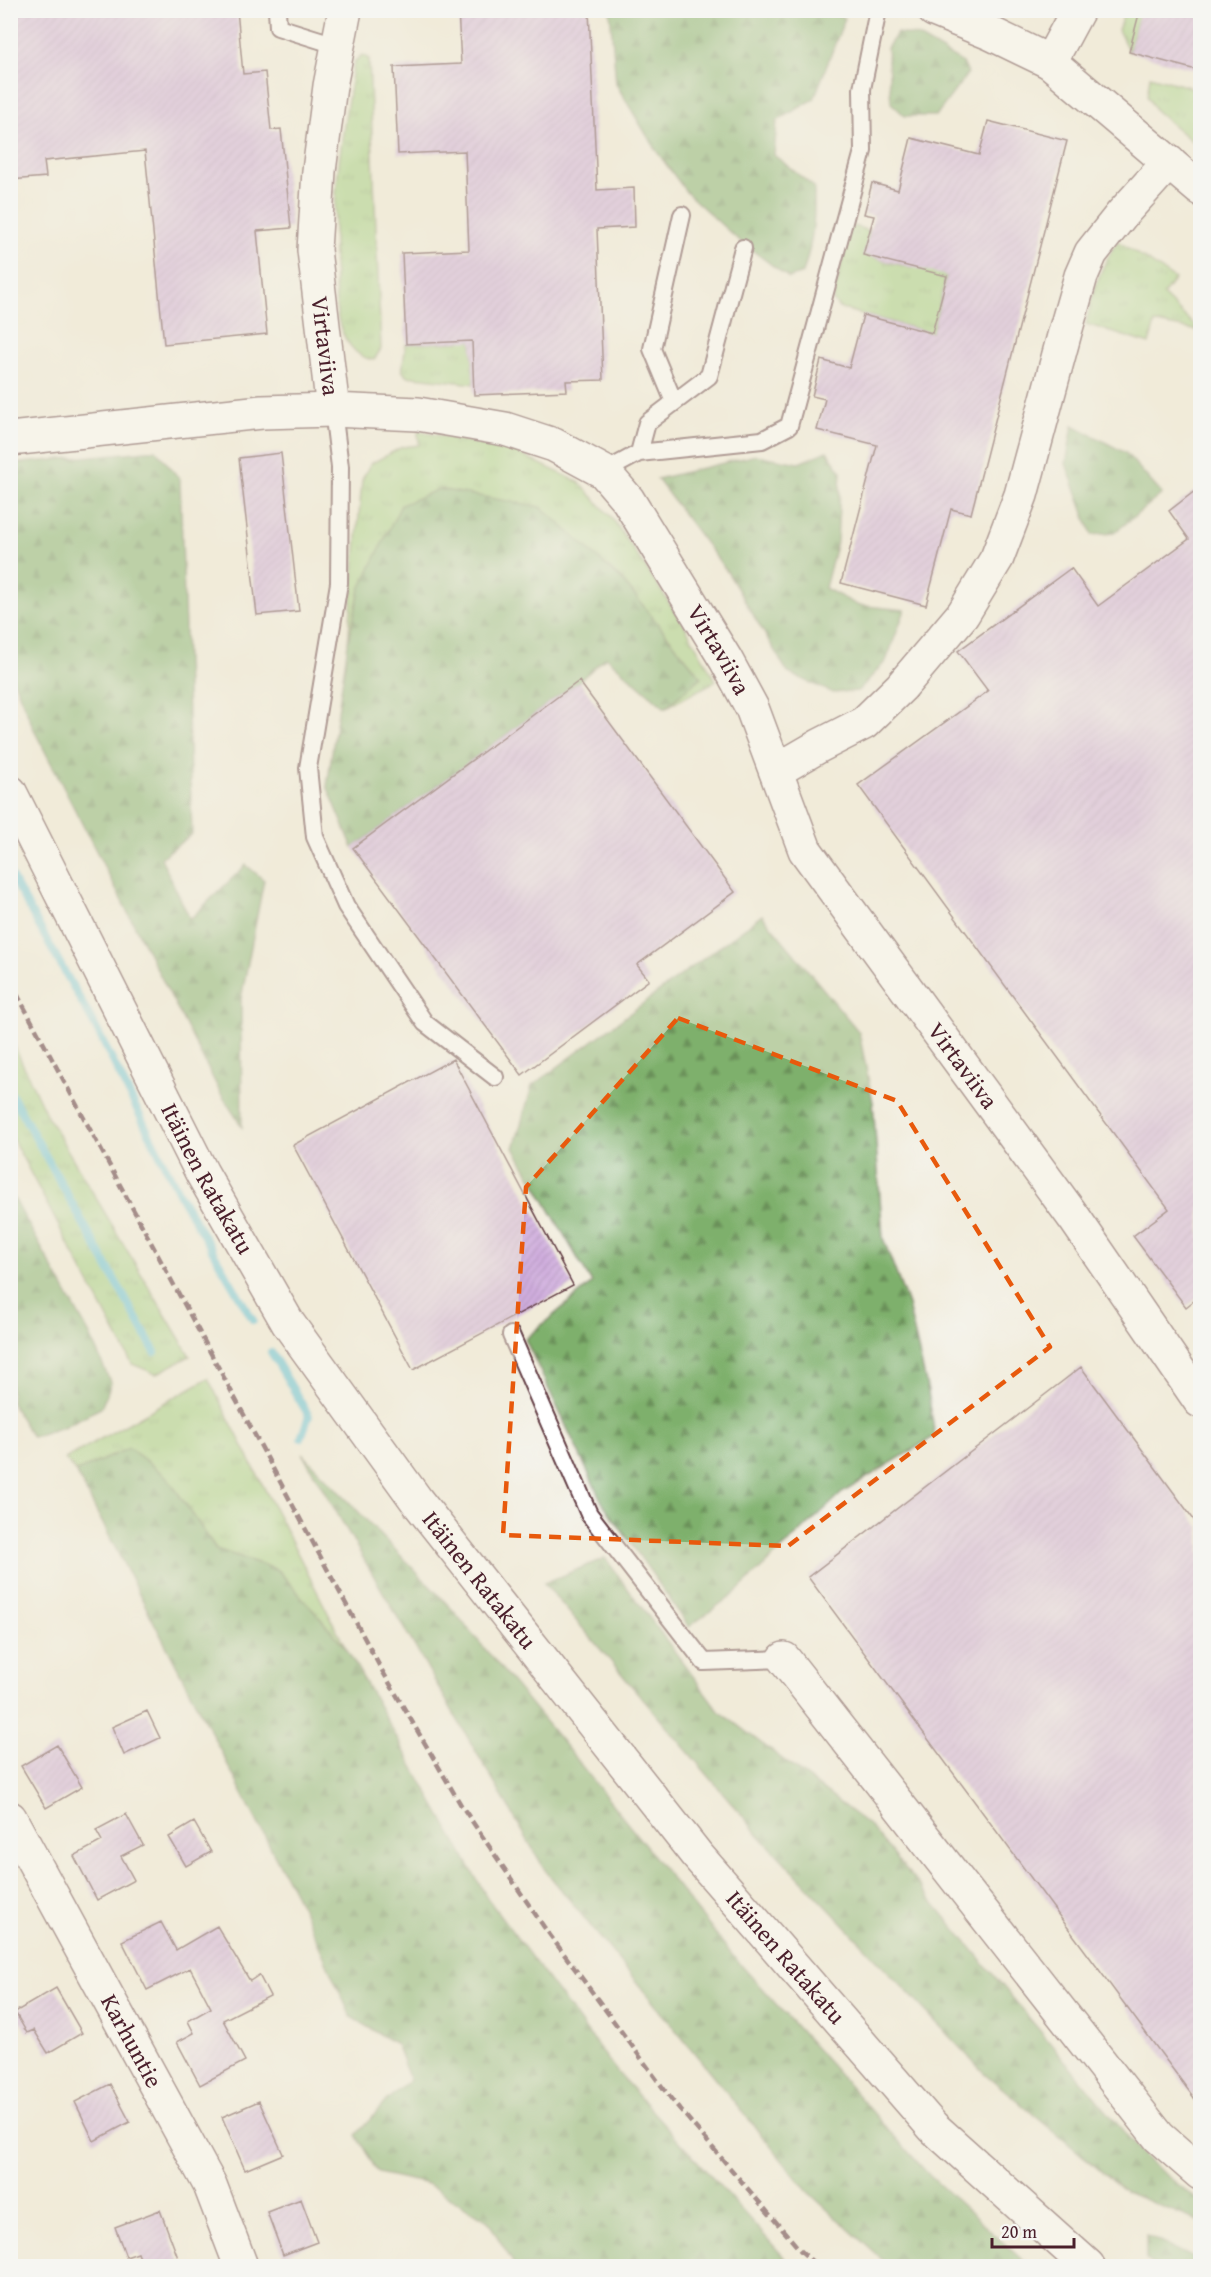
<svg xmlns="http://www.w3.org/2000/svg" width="1211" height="2277" viewBox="0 0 1211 2277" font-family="'Gentium Book Plus',serif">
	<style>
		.grass { fill: url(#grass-tufts); stroke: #747654; stroke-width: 1.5 }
		.forest { fill: url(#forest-firs); stroke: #64684c; stroke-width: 1.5 }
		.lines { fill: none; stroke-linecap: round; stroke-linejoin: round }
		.stream { stroke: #58bed6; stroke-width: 8 }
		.building { fill: url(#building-hatch) }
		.service-casing { stroke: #633e45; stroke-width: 20 }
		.minor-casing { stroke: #633e45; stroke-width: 36 }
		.tertiary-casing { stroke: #633e45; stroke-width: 36 }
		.service { stroke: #fff; stroke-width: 16 }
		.minor { stroke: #fff; stroke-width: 33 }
		.tertiary { stroke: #fff; stroke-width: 33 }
		.rail { stroke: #4a1f2b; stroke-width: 4.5; stroke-dasharray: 9 4.5; stroke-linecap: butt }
		.marked { fill: none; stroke: #e8590c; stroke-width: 4.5; stroke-dasharray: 12 8; stroke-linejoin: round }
		.labels { text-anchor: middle; stroke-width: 5; stroke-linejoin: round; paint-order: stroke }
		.street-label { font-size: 24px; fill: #4a1f2b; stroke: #f6f6f2 }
	</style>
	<defs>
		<pattern id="grass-tufts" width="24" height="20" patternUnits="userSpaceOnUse" patternTransform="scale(1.5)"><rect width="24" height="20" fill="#9ecd7c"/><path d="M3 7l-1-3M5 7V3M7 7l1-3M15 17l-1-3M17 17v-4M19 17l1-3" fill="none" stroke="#83a666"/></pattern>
		<pattern id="forest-firs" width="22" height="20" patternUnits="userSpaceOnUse" patternTransform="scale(1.5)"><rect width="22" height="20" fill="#7eb06c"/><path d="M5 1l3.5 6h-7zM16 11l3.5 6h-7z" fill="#698f59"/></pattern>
		<pattern id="building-hatch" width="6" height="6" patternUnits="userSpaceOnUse" patternTransform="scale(1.5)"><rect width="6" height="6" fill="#d0aede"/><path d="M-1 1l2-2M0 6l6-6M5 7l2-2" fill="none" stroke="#b495bf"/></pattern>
	</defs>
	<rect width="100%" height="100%" fill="#f6f6f2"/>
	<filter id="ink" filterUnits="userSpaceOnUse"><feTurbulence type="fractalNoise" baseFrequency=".0167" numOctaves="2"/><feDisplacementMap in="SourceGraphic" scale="12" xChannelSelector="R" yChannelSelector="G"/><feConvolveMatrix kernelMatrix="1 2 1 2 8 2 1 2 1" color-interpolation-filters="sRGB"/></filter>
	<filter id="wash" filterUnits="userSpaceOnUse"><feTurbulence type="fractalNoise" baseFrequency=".008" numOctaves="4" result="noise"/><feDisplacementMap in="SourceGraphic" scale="24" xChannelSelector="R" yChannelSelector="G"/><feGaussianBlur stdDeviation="1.35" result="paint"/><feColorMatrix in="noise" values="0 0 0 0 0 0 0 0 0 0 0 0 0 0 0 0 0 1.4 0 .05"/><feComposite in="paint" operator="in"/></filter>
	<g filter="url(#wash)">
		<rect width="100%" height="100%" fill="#f1ebd9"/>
		<path class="grass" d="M 1125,11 L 1140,11 L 1129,52 L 1118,30 Z
			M 362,55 L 369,59 L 381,349 L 374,360 C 354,358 342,337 338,318 C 335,306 336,293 335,281 C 330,208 342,134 354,62 Z
			M 1150,76 L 1200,90 L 1200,148 L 1156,111 L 1147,96 Z
			M 850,225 L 870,231 L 864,255 L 912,268 L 914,261 L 948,270 L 932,333 L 839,308 L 833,300 Z
			M 1118,241 L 1175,279 L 1163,295 L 1200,331 L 1155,323 L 1149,344 L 1086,324 C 1092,293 1100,267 1118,241 Z
			M 471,320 L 474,384 L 406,376 L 402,370 L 406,344 L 459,342 Z
			M 418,431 L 513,451 L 579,482 L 612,518 L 683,623 L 716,681 L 665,708 L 701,677 L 623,581 L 541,507 L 348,643 L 362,480 L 370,464 L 402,447 L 419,445 Z
			M 11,1039 L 46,1114 L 190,1356 L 156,1374 L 132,1364 L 11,1136 Z
			M 208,1378 L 346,1648 L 278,1570 L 216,1549 L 167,1477 L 129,1448 L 76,1472 L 65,1459 Z"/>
		<path class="forest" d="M 825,10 L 845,18 L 814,99 L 777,121 L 774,155 L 814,187 C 815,220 813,241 803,273 L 789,278 L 736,238 L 687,193 L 655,149 L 616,84 L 610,11 Z
			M 897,33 L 917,36 L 963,63 L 968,73 L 936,116 L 905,116 L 891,103 L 887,48 Z
			M 1073,425 L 1126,453 L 1162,494 L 1114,533 L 1092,535 L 1066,464 Z
			M 156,450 L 180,479 L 192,834 L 161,858 L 190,919 L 246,865 L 264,880 L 241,999 L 242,1127 L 221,1094 L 35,732 L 11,674 L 11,464 Z
			M 827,451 L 841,471 L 837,542 L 825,588 L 857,605 L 905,610 L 886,661 L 858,691 L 833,693 L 788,673 L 728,573 L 657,479 L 756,455 L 799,463 Z
			M 439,489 L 541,507 L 623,581 L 701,677 L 665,708 L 606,657 L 579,681 L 353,848 L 327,786 L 348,643 L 360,589 L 401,505 Z
			M 762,915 L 859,1032 L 873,1102 L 883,1238 L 908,1305 L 928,1392 L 935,1436 L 842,1493 L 735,1593 L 689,1627 L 602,1502 L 525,1339 L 592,1283 L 514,1148 L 532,1086 Z
			M 11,1193 L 90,1335 L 111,1384 L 101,1408 L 63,1427 L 32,1437 L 11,1403 Z
			M 129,1448 L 167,1477 L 216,1549 L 278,1570 L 346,1648 L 488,1899 L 618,2073 L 792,2266 L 515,2266 L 488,2221 L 428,2184 L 378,2173 L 356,2135 L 387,2100 L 410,2080 L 396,2044 L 351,2017 L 303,1910 L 76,1472 Z
			M 302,1453 L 452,1609 L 577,1760 L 733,1956 L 930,2176 L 1029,2266 L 889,2266 L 808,2192 L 545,1870 Z
			M 605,1558 L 719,1711 L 869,1825 L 1149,2162 L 1200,2201 L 1200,2222 L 1126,2192 L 983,2072 L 758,1834 L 544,1583 Z
			M 1146,2235 L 1200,2261 L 1200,2266 L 1155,2266 L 1146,2259 Z"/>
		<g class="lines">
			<path class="stream" d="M 10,874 L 95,1026 L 181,1197 L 253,1320
				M 10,1092 L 155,1352
				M 271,1352 L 309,1416 L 301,1438"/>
		</g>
		<g id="blocks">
			<path class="building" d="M 10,10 L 237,10 L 243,74 L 265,72 L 271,130 L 281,129 L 291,228 L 257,231 L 267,334 L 164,344 L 145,151 L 44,161 L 46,177 L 10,180 Z
				M 458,10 L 589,10 L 597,190 L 634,188 L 635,227 L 597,229 L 603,380 L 566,381 L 567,391 L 474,395 L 472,341 L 406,344 L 402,253 L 469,250 L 465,151 L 398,154 L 394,67 L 461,64 Z
				M 1140,10 L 1200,10 L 1200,71 L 1129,52 Z
				M 988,121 L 1067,141 L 971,514 L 951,509 L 926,605 L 841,583 L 877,445 L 817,430 L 825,399 L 812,396 L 821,360 L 849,368 L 863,315 L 932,333 L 947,276 L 863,255 L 874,216 L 864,214 L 872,183 L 898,190 L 911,138 L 979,155 Z
				M 281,453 L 299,611 L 257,615 L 239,458 Z
				M 1200,487 L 1200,1296 L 1186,1307 L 1133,1236 L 1169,1209 L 858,785 L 988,691 L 958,651 L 1071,568 L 1098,606 L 1189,539 L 1169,511 Z
				M 579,681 L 735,892 L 637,965 L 649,980 L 522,1075 L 353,848 Z
				M 453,1059 L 573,1285 L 413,1370 L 293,1145 Z
				M 1081,1367 L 1200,1528 L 1200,2106 L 808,1577 Z
				M 147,1711 L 160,1738 L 124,1755 L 112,1727 Z
				M 57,1745 L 82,1787 L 46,1808 L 21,1766 Z
				M 126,1814 L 143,1845 L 121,1856 L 134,1880 L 97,1900 L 74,1856 L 102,1841 L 96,1830 Z
				M 194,1822 L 211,1852 L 186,1866 L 169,1837 Z
				M 161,1922 L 176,1950 L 217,1926 L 250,1981 L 259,1975 L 270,1996 L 223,2020 L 245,2061 L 200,2085 L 177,2042 L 194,2033 L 188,2021 L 211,2008 L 190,1968 L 147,1990 L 122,1941 Z
				M 56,1988 L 82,2033 L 48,2053 L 34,2030 L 27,2033 L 15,2012 Z
				M 110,2084 L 130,2122 L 94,2141 L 75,2102 Z
				M 259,2101 L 283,2154 L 245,2170 L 222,2117 Z
				M 301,2199 L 317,2242 L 283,2255 L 267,2212 Z
				M 160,2210 L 181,2266 L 143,2266 L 138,2253 L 126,2257 L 115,2227 Z"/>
		</g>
	</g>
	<g filter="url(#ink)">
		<use href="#blocks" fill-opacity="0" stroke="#633e45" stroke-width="1.5"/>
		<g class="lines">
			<defs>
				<path id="service" d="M 277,10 L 278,27 L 339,46
					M 674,402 L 652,349 L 682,215
					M 333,410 L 340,467 L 339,583 L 308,768 L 315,837 L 346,906 L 425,1023 L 495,1077
					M 639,453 L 647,423 L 709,376 L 743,248
					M 604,472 L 639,453 L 762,440 L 789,426 L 863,151 L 862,89 L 878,10
					M 511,1335 L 589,1514 L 704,1662 L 784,1659"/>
				<g id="minor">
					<path id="s1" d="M 345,10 L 330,86 L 319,171 L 314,250 L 333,410 L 418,414 L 505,429 L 554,445 L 604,472 L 628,500 L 726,660 L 752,708 L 805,850 L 1075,1219 L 1200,1401"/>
					<path d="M 1050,62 L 1078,10"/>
					<path d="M 10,439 L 262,412 L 333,410"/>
					<path d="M 776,771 L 819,746 L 864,723 L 901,687 L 963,614 L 997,558 L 1021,495 L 1065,332 L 1081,276 L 1091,253 L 1122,214 L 1169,162"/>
					<path d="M 784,1659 L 1159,2137 L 1200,2173"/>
					<path id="s2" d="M 10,1818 L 210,2185 L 241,2266"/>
				</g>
				<g id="tertiary">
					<path d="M 934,10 L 990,33 L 1050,62 L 1200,189"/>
					<path id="s3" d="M 10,792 L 202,1173 L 288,1323 L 417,1501 L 696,1854 L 933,2127 L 1088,2266"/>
				</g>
			</defs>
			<use href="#service" class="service-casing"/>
			<use href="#minor" class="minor-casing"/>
			<use href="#tertiary" class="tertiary-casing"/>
			<use href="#service" class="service"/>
			<use href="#minor" class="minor"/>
			<use href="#tertiary" class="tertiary"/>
			<path class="rail" d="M 10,981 L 380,1667 L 461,1805 L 544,1927 L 672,2100 L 800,2250 L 817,2266"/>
		</g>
	</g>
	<path d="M0 0H1211V2277H0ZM 678,1018 L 897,1101 L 1050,1347 L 788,1546 L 503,1535 L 526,1187 Z" fill="#f1ebd9" fill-opacity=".55" fill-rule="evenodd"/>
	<path class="marked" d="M 678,1018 L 897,1101 L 1050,1347 L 788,1546 L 503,1535 L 526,1187 Z"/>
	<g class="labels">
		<g class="street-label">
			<text dy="8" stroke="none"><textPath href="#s1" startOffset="339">Virtaviiva</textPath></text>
			<text dy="8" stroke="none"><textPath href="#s1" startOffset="897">Virtaviiva</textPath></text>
			<text dy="8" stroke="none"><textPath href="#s1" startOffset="1383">Virtaviiva</textPath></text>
			<text dy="8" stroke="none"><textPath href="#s3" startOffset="434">Itäinen Ratakatu</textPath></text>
			<text dy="8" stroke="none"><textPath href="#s3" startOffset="920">Itäinen Ratakatu</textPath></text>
			<text dy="8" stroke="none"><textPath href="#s3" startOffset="1406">Itäinen Ratakatu</textPath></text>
			<text dy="8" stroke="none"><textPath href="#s2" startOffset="254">Karhuntie</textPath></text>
		</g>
	</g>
	<rect width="1211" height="2277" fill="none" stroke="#f6f6f2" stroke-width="36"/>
	<path d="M992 2238v9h82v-9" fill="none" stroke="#4a1f2b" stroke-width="3"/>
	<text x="1001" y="2238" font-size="18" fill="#4a1f2b" stroke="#f6f6f2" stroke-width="4.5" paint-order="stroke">20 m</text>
</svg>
